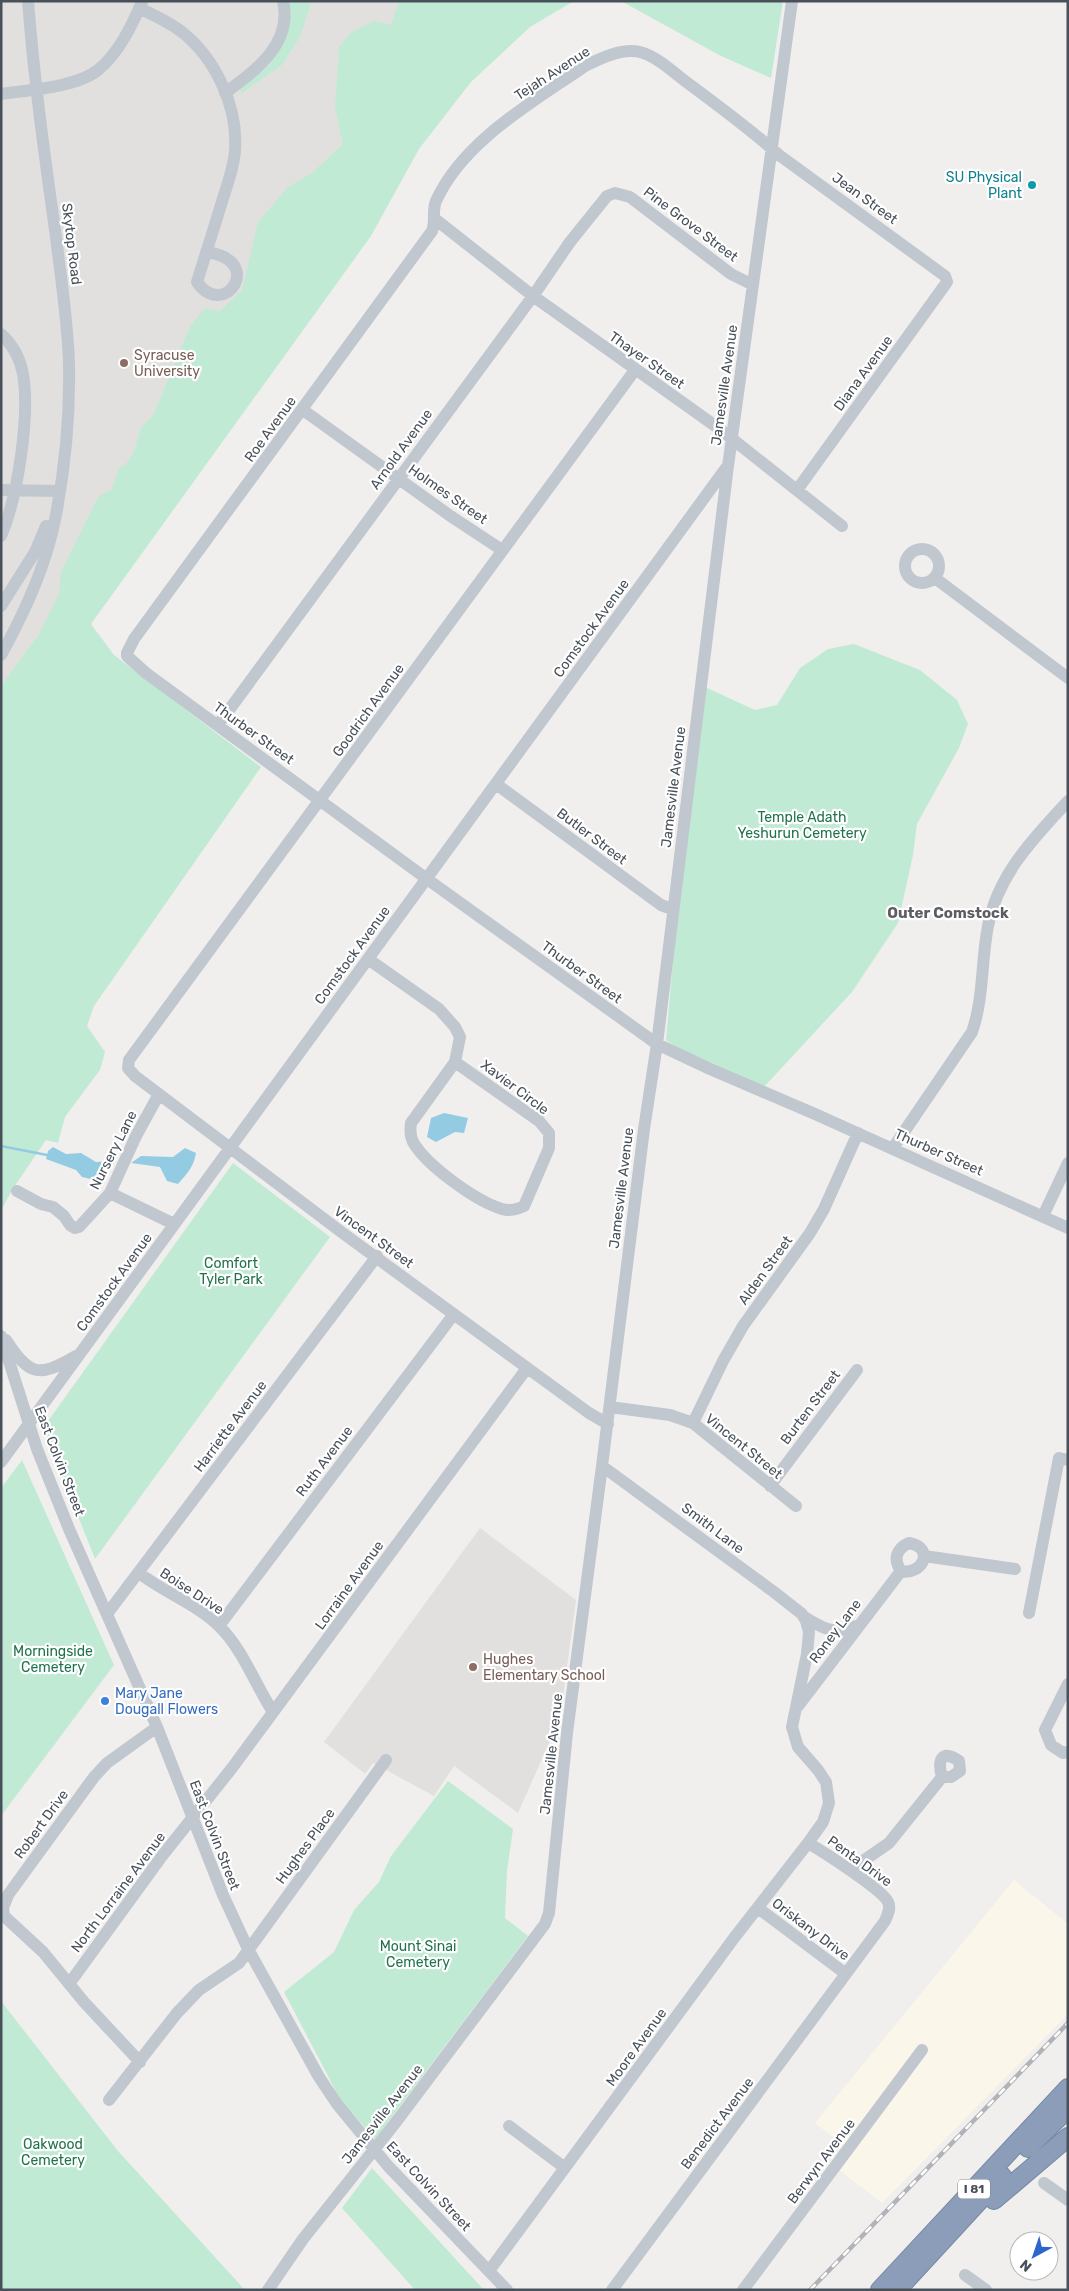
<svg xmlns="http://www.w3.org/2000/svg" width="1069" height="2291" viewBox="0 0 1069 2291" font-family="Rubik,sans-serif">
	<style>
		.commercial { fill: #faf6e9 }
		.education { fill: #e1e0df }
		.green { fill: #c1ead4 }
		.water { fill: #93cce2 }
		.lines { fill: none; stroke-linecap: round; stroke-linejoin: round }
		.stream { stroke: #93cce2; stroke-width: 2.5 }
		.highway-casing { stroke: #7689a4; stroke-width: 20 }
		.minor { stroke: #c0c7cf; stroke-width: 12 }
		.highway { stroke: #8b9db8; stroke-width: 18 }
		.rail-casing { stroke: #b1b3b8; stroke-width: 4.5 }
		.rail { stroke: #fff; stroke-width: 2.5; stroke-dasharray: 8; stroke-linecap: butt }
		.culture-dot { fill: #0f9aa8; stroke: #fff; stroke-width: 2 }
		.education-dot { fill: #8d6e63; stroke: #fff; stroke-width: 2 }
		.shop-dot { fill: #3f7fe0; stroke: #fff; stroke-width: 2 }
		.labels { text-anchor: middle; stroke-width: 4.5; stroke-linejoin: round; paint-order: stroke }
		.shield { fill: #fff; stroke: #7f848c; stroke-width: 1 }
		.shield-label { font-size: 12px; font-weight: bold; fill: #48505a }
		.street-label { font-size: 14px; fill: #48505a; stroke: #fff }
		.culture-label { font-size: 14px; fill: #0d838f; stroke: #fff; text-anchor: end }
		.education-label { font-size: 14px; fill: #785e54; stroke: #fff; text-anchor: start }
		.park-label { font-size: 14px; fill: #217350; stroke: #fff }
		.shop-label { font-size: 14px; fill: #366cbe; stroke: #fff; text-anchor: start }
		.neighbourhood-label { font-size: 15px; font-weight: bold; fill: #5c5e62; stroke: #fff }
	</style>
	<rect width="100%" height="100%" fill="#f1efee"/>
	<path class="commercial" d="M 1014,1880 L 1068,1924 L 1068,2014 L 882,2203 L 839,2170 L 852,2152 L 815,2123 Z"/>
	<path class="education" d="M 1,1 L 491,1 L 1,725 Z
		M 480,1528 L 576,1600 L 558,1734 L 549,1743 L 518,1813 L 454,1766 L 434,1796 L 373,1763 L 365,1774 L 324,1742 Z"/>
	<path class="green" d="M 290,1 L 308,1 L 311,4 L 300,37 L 282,65 L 242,93 L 239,89 L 268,66 L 280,48 Z
		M 399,1 L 574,1 L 530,27 L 471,82 L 419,149 L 371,236 L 91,624 L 114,655 L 261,767 L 94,1006 L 87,1026 L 105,1052 L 100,1070 L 65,1117 L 58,1143 L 46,1140 L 12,1190 L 1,1211 L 1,686 L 39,634 L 59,594 L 61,572 L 98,497 L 112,489 L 119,468 L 126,464 L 134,452 L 141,427 L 153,416 L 190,326 L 205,308 L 220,311 L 242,290 L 258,222 L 288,187 L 312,173 L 343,144 L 335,108 L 339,47 L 350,33 L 373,21 L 391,25 Z
		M 621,1 L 783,1 L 771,78 L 719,55 Z
		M 854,644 L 920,670 L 957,700 L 968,724 L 959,748 L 917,824 L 913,855 L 898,923 L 852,992 L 764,1087 L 688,1055 L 666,1040 L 678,904 L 705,687 L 755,710 L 777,705 L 800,668 L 828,649 Z
		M 233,1163 L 330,1237 L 95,1559 L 43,1428 Z
		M 22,1460 L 114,1665 L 1,1816 L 1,1488 Z
		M 448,1781 L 513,1829 L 507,1871 L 505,1918 L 528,1936 L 375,2139 L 340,2099 L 284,1992 L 334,1952 L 354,1910 L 379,1882 L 391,1856 Z
		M 1,2001 L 118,2151 L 245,2290 L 1,2290 Z
		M 372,2168 L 484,2290 L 415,2290 L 342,2208 Z"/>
	<path class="water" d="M 444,1113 L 468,1118 L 464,1133 L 455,1132 L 436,1142 L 427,1137 L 431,1118 Z
		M 53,1147 L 66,1154 L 81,1153 L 96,1162 L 116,1161 L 95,1180 L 82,1177 L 76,1170 L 46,1159 L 48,1151 Z
		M 185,1148 L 196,1153 C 194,1166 187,1174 178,1184 L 167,1181 L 160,1167 L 131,1163 L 141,1156 L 173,1157 Z"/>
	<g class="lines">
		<path class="stream" d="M 1,1146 L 47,1155"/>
		<defs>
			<path id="highway" d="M 1028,2148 L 1068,2108
				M 994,2200 L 1068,2137
				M 880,2290 L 1068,2088
				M 897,2290 L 1002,2176"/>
		</defs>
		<use href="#highway" class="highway-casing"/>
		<path class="minor" d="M 139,8 C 154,15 169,22 182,32 C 216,59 238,107 235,150 C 234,169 226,187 221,205 C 213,231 205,256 197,282 C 224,321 267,260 206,252
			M 225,93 C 255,71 293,44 283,1
			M 1,94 C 29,90 77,87 98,70 C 119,53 132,25 142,2
			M 435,219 L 533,296 L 721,430 L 842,526
			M 1,334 C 12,344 20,358 23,374 C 30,416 18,496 1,536
			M 303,410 L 449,515 L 502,550
			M 1,490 L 59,491
			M 797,490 L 947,282 L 945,276 L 779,155 C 749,128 717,105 685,81 C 672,71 656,56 640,52 C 622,48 601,58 585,66 C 533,102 463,141 436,201 C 432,210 436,221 432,231 L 134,639 L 127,653 L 127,656 L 146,673 L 427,879 L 657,1044 L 710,1069 L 815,1114 L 1068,1228
			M905 566a17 17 0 1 1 34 0a17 17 0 1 1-34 0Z
			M 935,578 L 1068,678
			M 1,606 L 35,552 L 46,526
			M 1,655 C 25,612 47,564 56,515 C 65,467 70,414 69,365 C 68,322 61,280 56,237 C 45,159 34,80 28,1
			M 218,725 L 533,296 L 570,242 L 607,196 L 615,193 L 630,197 L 731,274 L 753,285
			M 496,784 L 661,905 L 672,909
			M 368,959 L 439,1009 L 455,1027 L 460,1037 L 455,1062 L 411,1123 C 410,1130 410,1136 413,1142 C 427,1166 476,1201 502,1209 C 509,1211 518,1209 524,1206 L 549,1148 L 549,1133 L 539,1121 L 455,1062
			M 893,1148 L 972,1032 C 984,998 981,961 988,926 C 998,874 1034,838 1068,801
			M 17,1191 L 41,1204 L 53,1207 L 64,1216 L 70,1225 L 75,1228 L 79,1227 L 110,1193 L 136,1136 L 159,1094
			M 110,1193 L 174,1224
			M 1043,1216 L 1068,1163
			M 1,1336 L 37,1449 L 69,1529 L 157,1727 L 223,1895 L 248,1949 L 319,2077 L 337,2104 L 388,2166 L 507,2290
			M 6,1340 C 30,1376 38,1378 76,1356
			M 610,1407 L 670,1415 L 693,1423 L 796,1506
			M 693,1423 L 723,1361 L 743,1326 L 810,1233 L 824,1209 L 858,1133
			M 608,1424 L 589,1413 L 344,1234 L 135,1076 L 128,1068 L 129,1060 L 635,370
			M 1,1462 L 726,468
			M 770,1486 L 857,1370
			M 909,1543 C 936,1548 922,1576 901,1571 C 893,1559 896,1549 909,1543 Z
			M 924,1556 L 1015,1569
			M 139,1573 C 165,1593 197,1604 220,1627 C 243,1650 255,1684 273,1712
			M 1029,1613 L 1059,1458 L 1068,1460
			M 107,1614 L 377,1256
			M 803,1616 C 823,1629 834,1635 856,1626
			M 219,1626 L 454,1314
			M 1068,1684 L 1045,1730 L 1051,1745 L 1063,1753 L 1068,1752
			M 798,1706 L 901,1571
			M 850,1870 L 889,1843 L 942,1777 L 951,1777 L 960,1771 L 959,1761 C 942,1749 937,1760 942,1777
			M 758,1908 L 846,1974
			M 69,1984 L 162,1856 L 232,1768 L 527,1368
			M 140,2062 L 84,2002 L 43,1952 L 4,1916 L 3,1908 L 8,1895 L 94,1777 L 107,1763 L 157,1727
			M 109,2100 L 177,2013 L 199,1990 L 239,1963 L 386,1760
			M 509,2126 L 565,2168
			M 1044,2183 L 1068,2200
			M 489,2271 L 734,1938 L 808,1843 L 823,1822 L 829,1803 L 826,1782 L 818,1770 L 798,1747 L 792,1727 L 807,1654 L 809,1632 L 806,1621 L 802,1614 L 774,1592 L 602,1466
			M 965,2275 L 986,2290
			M 268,2290 L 303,2239 L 396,2122 L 545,1924 L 549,1913 L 567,1733 L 602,1466 L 644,1129 L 657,1044 L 728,466 L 792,1
			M 612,2290 L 885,1921 C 888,1914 891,1908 888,1902 C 883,1890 822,1851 808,1843
			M 743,2290 L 922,2050"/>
		<use href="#highway" class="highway"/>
		<defs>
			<path id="rail" d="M 810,2290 L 1068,2023"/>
		</defs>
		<use href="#rail" class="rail-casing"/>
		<use href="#rail" class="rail"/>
	</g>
	<circle class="culture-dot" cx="1032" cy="185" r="5"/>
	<g class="education-dot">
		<circle cx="124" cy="363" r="5"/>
		<circle cx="473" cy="1667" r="5"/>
	</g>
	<circle class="shop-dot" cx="105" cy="1701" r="5"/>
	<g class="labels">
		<rect class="shield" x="958" y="2179.5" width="32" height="19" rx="4"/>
		<g class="shield-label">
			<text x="974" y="2193">I 81</text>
		</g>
		<g class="street-label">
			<text transform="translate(552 73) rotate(-33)" y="5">Tejah Avenue</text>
			<text transform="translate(865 198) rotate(36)" y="5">Jean Street</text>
			<text transform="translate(691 224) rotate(37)" y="5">Pine Grove Street</text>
			<text transform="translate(72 244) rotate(83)" y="5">Skytop Road</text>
			<text transform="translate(647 360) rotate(35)" y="5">Thayer Street</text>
			<text transform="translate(863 373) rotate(-54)" y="5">Diana Avenue</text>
			<text transform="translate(724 385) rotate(-82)" y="5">Jamesville Avenue</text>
			<text transform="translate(270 429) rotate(-54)" y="5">Roe Avenue</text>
			<text transform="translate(401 449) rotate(-54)" y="5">Arnold Avenue</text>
			<text transform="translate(448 494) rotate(35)" y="5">Holmes Street</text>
			<text transform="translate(591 628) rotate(-54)" y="5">Comstock Avenue</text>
			<text transform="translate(368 710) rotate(-54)" y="5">Goodrich Avenue</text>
			<text transform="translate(254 733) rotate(36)" y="5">Thurber Street</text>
			<text transform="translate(673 787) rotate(-83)" y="5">Jamesville Avenue</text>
			<text transform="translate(592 836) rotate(37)" y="5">Butler Street</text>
			<text transform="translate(352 955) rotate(-54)" y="5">Comstock Avenue</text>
			<text transform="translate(582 972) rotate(36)" y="5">Thurber Street</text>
			<text transform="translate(515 1087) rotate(37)" y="5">Xavier Circle</text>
			<text transform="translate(113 1150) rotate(-63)" y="5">Nursery Lane</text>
			<text transform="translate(939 1152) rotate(24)" y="5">Thurber Street</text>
			<text transform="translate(621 1188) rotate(-83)" y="5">Jamesville Avenue</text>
			<text transform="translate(374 1237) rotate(36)" y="5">Vincent Street</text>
			<text transform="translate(765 1270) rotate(-54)" y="5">Alden Street</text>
			<text transform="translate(114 1282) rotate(-54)" y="5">Comstock Avenue</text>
			<text transform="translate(810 1407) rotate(-53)" y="5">Burten Street</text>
			<text transform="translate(230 1426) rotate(-53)" y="5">Harriette Avenue</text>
			<text transform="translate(744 1446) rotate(39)" y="5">Vincent Street</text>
			<text transform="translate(60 1461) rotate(69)" y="5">East Colvin Street</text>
			<text transform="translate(324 1461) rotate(-53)" y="5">Ruth Avenue</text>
			<text transform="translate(713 1528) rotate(37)" y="5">Smith Lane</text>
			<text transform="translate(349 1585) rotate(-54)" y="5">Lorraine Avenue</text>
			<text transform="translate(192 1591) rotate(33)" y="5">Boise Drive</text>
			<text transform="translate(835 1631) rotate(-53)" y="5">Roney Lane</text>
			<text transform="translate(551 1754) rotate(-84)" y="5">Jamesville Avenue</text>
			<text transform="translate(41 1824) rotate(-54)" y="5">Robert Drive</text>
			<text transform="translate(215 1835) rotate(69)" y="5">East Colvin Street</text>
			<text transform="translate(305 1846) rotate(-54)" y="5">Hughes Place</text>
			<text transform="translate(860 1861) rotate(36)" y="5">Penta Drive</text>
			<text transform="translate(118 1892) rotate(-53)" y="5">North Lorraine Avenue</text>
			<text transform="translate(811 1929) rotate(37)" y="5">Oriskany Drive</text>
			<text transform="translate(636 2047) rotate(-54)" y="5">Moore Avenue</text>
			<text transform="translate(382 2114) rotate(-52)" y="5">Jamesville Avenue</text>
			<text transform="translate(717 2123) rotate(-53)" y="5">Benedict Avenue</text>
			<text transform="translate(821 2161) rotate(-53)" y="5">Berwyn Avenue</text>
			<text transform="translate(429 2186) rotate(47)" y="5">East Colvin Street</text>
		</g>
		<g class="culture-label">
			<text x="1022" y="182">SU Physical<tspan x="1022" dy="16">Plant</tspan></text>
		</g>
		<g class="education-label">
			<text x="134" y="360">Syracuse<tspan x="134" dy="16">University</tspan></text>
			<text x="483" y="1664">Hughes<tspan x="483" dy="16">Elementary School</tspan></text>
		</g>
		<g class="park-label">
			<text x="802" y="822">Temple Adath<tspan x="802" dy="16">Yeshurun Cemetery</tspan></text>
			<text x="231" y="1268">Comfort<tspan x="231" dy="16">Tyler Park</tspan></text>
			<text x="53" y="1656">Morningside<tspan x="53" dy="16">Cemetery</tspan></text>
			<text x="418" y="1951">Mount Sinai<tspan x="418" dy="16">Cemetery</tspan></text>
			<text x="53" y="2149">Oakwood<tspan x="53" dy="16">Cemetery</tspan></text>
		</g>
		<g class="shop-label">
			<text x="115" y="1698">Mary Jane<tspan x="115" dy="16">Dougall Flowers</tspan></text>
		</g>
		<g class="neighbourhood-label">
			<text x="948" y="918">Outer Comstock</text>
		</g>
	</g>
	<rect width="1069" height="2291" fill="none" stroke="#48505a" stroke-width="5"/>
	<g transform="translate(1034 2256) rotate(220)"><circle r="24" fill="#ffffff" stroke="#b6b9bd"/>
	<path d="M0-4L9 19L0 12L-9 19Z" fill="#2c66cd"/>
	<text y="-8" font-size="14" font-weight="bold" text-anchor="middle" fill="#48505a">N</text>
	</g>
</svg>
